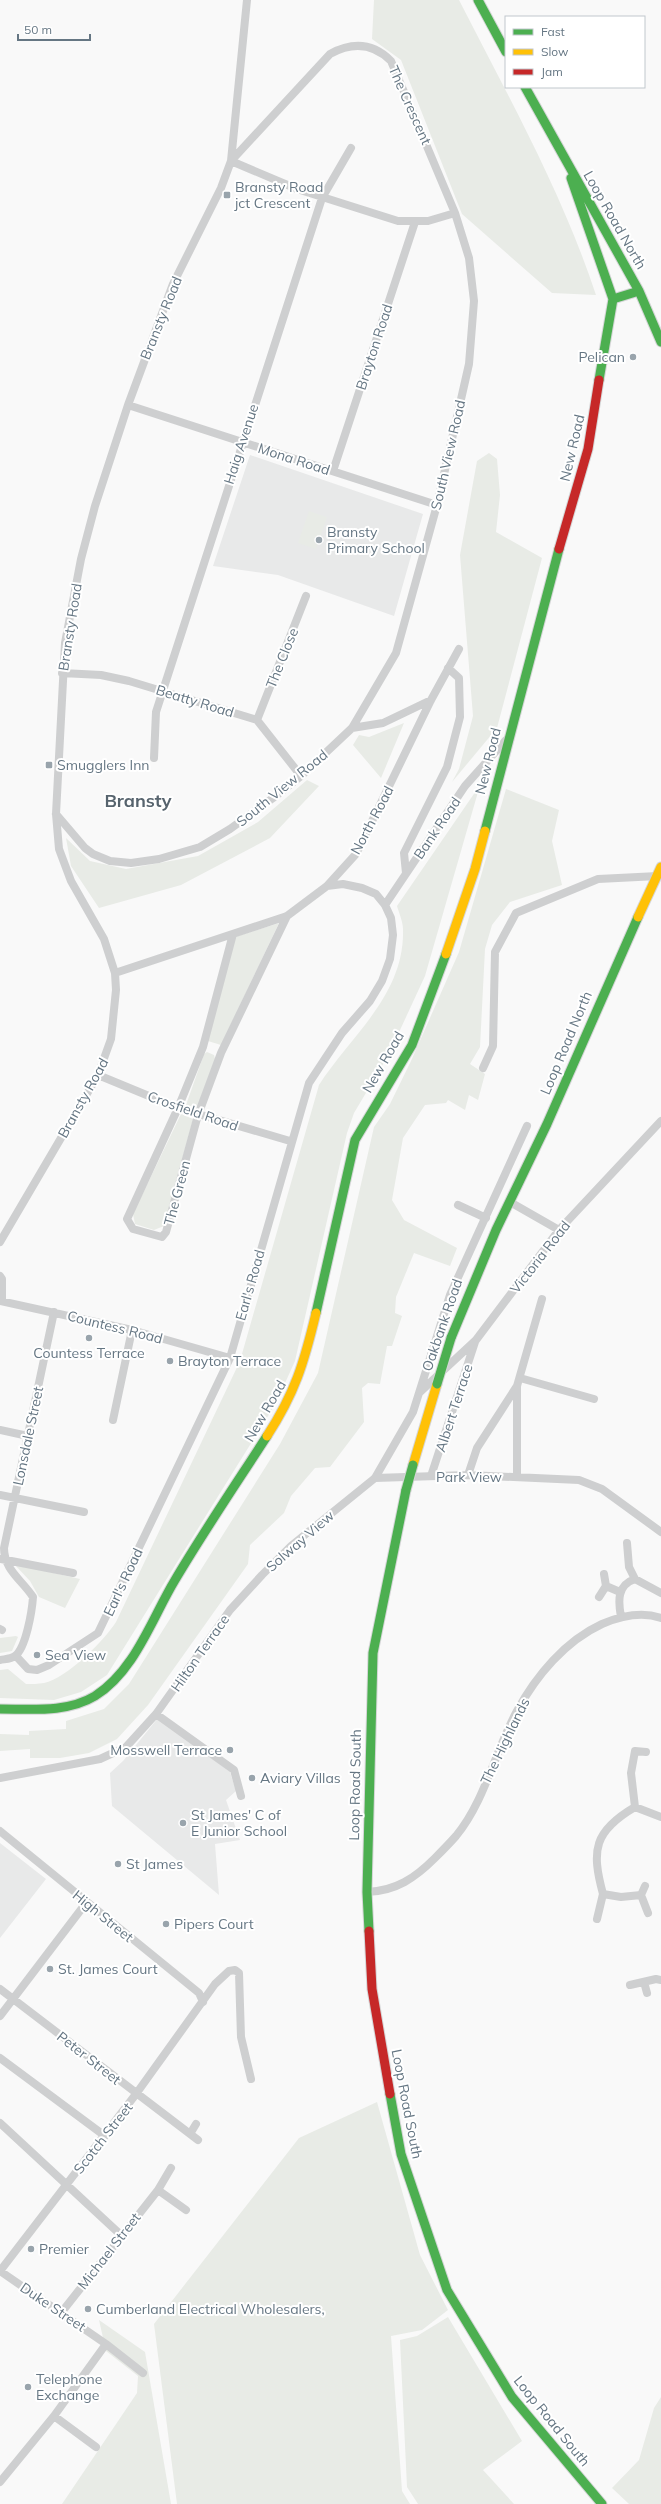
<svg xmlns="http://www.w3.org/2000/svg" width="661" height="2504" viewBox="0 0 661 2504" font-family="Mulish,sans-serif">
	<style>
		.built { fill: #e8e9e9 }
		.green { fill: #e8ebe6 }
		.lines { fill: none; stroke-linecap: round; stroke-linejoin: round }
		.fast-casing { stroke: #d5d6d7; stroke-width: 11 }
		.slow-casing { stroke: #d5d6d7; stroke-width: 11 }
		.jam-casing { stroke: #d5d6d7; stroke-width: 11 }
		.street { stroke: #cecfd0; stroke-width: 8 }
		.fast { stroke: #4caf50; stroke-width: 9 }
		.slow { stroke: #ffc107; stroke-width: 9 }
		.jam { stroke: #c62828; stroke-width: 9 }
		.fast-bridge-casing { stroke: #d5d6d6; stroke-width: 11; stroke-linecap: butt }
		.fast-bridge { stroke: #4caf50; stroke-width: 9 }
		.poi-dot { fill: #99a4ac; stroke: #fff; stroke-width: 1.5 }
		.labels { text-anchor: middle; stroke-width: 4; stroke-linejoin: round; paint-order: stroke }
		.street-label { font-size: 14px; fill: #657683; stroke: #fff }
		.poi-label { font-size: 14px; fill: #657683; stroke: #fff; text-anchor: start }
		.district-label { font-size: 18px; font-weight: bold; fill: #57646e; stroke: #fff }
	</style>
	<rect width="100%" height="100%" fill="#f9f9f9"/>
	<path class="built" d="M 250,455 L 423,514 L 394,616 L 278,575 L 213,566 Z
		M 158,1718 L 230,1772 L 236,1791 L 226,1800 L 240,1840 L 215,1844 L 219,1895 L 112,1806 L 110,1773 L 123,1761 Z
		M 0,1843 L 46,1879 L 0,1938 Z"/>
	<path class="green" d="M 374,0 L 459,0 C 508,96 562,192 596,295 L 552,293 L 462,214 L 401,60 L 372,39 Z
		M 489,453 L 497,459 L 500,495 L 496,532 L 542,558 L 497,728 L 452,782 L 459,769 L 473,716 L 460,555 L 477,461 Z
		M 309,511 L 327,517 L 316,549 L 298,543 Z
		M 404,723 L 381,778 L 353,745 L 359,735 L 369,737 Z
		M 307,780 L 319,786 L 270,838 L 181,885 L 99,908 L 71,866 L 66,838 L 90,861 L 126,869 L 198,856 L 258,822 Z
		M 480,785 L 425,976 L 388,1056 L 354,1113 L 347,1133 L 295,1361 L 276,1403 L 107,1675 L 81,1692 L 54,1700 L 0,1698 L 0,1670 L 8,1669 L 26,1684 C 32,1684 38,1684 44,1683 C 67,1678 104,1641 116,1622 L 240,1361 L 319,1085 C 351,1035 405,995 403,929 C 403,922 399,913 397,906 Z
		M 506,789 L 559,810 L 552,841 L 562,885 L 510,902 L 492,925 L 485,949 L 480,1047 L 470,1064 L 485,1074 L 478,1100 L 469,1095 L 465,1110 L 448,1100 L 446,1103 L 425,1105 L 403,1138 L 392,1200 L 404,1220 L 457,1248 L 450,1266 L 414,1253 L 396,1297 L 395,1313 L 402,1316 L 392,1346 L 387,1346 L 380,1384 L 368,1383 L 362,1388 L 364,1422 L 330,1467 L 315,1468 L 291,1496 L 284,1513 L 250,1545 L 248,1564 L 148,1705 L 117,1739 L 89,1753 L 60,1758 L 30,1758 L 30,1749 L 0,1751 L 0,1734 L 29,1735 L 29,1731 L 66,1729 L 66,1721 L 104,1709 L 129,1684 L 280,1444 L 318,1373 L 374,1127 L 390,1104 L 411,1061 L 459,952 Z
		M 279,923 L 221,1045 L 208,1041 L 235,937 Z
		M 207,1052 L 214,1055 L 215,1059 L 197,1108 L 186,1105 L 204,1054 Z
		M 181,1114 L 193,1119 L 164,1226 L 154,1230 L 135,1224 L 133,1214 Z
		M 14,1564 L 80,1579 L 65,1608 L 39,1597 L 30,1581 Z
		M 16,1636 L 18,1637 L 12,1651 L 0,1653 L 0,1638 Z
		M 377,2102 L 420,2255 L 448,2310 L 422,2330 L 391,2336 L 402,2491 L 410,2504 L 177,2504 L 154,2324 L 299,2138 Z
		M 448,2317 L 522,2441 L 483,2470 L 514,2504 L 418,2504 L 407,2487 L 400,2340 L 417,2336 Z
		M 99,2320 L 145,2352 L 171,2504 L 62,2504 L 137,2393 L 138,2376 L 106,2351 Z
		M 661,2397 L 661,2504 L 629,2504 L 612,2488 L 639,2460 L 654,2408 Z"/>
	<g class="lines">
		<defs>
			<path id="fast" d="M 478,0 L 506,52
				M 525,87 L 639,291 L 661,342
				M 571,178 L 613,299 L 599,380
				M 613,299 L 639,291
				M 485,831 L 559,549
				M 316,1313 L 355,1140 L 412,1045 L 446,954
				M 451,1338 L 496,1230 L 547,1124 L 638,917
				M 0,1709 C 31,1709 67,1713 95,1696 C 135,1671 152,1618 175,1580 C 204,1531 236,1484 267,1436
				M 369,1931 L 367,1892 L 373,1653 L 406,1490
				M 390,2094 L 401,2154 L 447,2290 L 512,2397 L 602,2504"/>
			<path id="slow" d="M 638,917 L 661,867
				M 446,954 L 475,869 L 485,831
				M 267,1436 C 295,1393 304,1363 316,1313
				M 413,1465 L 437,1384"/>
			<path id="jam" d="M 559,549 L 588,449 L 599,380
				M 369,1931 L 372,1989 L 390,2094"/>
		</defs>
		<use href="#fast" class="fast-casing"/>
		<use href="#slow" class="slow-casing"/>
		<use href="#jam" class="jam-casing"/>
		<path class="street" d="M 231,161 L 297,189 L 398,221 L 428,221 L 455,213
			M 128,405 L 437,505
			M 333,471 L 415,222
			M 62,673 L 101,675 L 129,681 L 257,720 L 301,776
			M 257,720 L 306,596
			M 352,728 L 383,723 L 431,700
			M 154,758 L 156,712 L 322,198 L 351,148
			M 56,814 L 85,848 L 93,854 L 110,861 L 131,863 L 159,859 L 200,847 L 230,829 L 273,798 L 301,776 L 352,728 L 396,653 L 437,505 L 469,364 L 474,301 L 469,258 L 455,213 L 391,61 C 373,43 352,42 330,54 L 231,161
			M 406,873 L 404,853 L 447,767 L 460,717 L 459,678 L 448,668
			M 385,905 L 465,786 L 506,740
			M 233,934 L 203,1047 L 178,1108 L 127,1219 L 133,1229 L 162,1237 L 166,1232 L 198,1115 L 221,1053 L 287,916
			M 115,973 L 287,916 L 327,886 L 356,854 L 431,700 L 459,649
			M 483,1068 L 493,1046 L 495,952 L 516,913 L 598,879 L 658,876
			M 98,1075 L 178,1108 L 290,1141
			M 510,1202 L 559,1230
			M 458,1205 L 486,1218
			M 0,1242 L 98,1075 L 111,1039 L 116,990 L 115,973 L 104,939 L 71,881 L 59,849 L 56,814 L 65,643 L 81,559 L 95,506 L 128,405 L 173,284 L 221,188 L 231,161 L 247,0
			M 0,1276 L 2,1279 L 2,1301
			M 0,1301 L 132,1330 L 230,1358
			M 520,1378 L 594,1399
			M 420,1392 L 476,1340 L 559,1230 L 661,1121
			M 113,1420 L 132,1330
			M 0,1430 L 28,1436
			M 468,1475 L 477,1448 L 517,1386
			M 431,1476 L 475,1342
			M 517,1477 L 517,1386 L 542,1299
			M 375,1478 L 468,1475 L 579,1480 L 602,1489 L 661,1532
			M 0,1495 L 84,1512
			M 627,1543 L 629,1567 L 635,1579
			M 1,1559 L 73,1573
			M 604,1574 L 606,1586 L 620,1592
			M 599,1597 L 606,1586
			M 621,1617 C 618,1601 617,1585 635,1579 L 661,1593
			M 0,1629 L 2,1630
			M 16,1656 L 28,1669 L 37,1670 L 49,1665 L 98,1633 L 230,1358 L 309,1083 L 342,1033 L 370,1001 L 382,981 L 390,959 L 393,935 L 391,918 L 385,905 L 376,894 L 362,888 L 343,884 L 327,886
			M 0,1660 C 5,1659 11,1659 15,1656 C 26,1648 32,1611 33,1597 C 22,1580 4,1570 4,1548 L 54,1312
			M 156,1714 L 234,1770 L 241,1796
			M 0,1778 L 100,1759 L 126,1747 L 156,1714 L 230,1610 L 262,1575 L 291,1546 L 375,1478 L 413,1412 L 450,1295 L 527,1126
			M 635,1807 L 631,1773 L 635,1751 L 646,1752
			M 0,1831 L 199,1993 L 203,2002
			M 367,1892 C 396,1891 415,1878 435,1858 C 442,1851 449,1844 456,1836 C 485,1801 495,1751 517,1711 C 536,1676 565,1641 602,1624 C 621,1616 641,1611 661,1618
			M 641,1895 L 645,1886
			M 648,1913 L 641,1895 L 621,1897 L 603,1894 C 591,1850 594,1831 635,1807 L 661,1817
			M 597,1919 L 603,1894
			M 644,1982 L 647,1993
			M 630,1985 L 656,1979 L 661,1980
			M 0,1989 L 198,2140
			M 0,2016 L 86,1903
			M 0,2058 L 105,2136
			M 0,2123 L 122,2236
			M 190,2134 L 196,2124
			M 158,2190 L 186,2210
			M 0,2271 L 136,2094 L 215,1984 L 229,1971 L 235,1970 L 239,1973 L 241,2037 L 251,2079
			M 0,2271 L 106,2344 L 143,2373
			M 61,2313 L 158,2190 L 171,2168
			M 54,2416 L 96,2447
			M 0,2482 L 54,2416 L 106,2344"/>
		<use href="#fast" class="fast"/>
		<use href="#slow" class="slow"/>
		<use href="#jam" class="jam"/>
		<defs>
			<path id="fast-bridge" d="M 437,1384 L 451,1338
				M 406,1490 L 413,1465"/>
		</defs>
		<use href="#fast-bridge" class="fast-bridge-casing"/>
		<use href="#fast-bridge" class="fast-bridge"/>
	</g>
	<g class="poi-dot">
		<rect x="223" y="191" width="8" height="8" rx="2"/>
		<circle cx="633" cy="357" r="4"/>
		<circle cx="319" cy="540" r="4"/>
		<rect x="45" y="761" width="8" height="8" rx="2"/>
		<circle cx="89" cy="1338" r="4"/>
		<circle cx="170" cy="1361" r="4"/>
		<circle cx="37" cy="1655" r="4"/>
		<circle cx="230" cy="1750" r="4"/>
		<circle cx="252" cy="1778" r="4"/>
		<circle cx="183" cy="1823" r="4"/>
		<circle cx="118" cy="1864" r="4"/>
		<circle cx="166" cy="1924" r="4"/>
		<circle cx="50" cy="1969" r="4"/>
		<circle cx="31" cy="2249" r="4"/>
		<circle cx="88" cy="2309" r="4"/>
		<circle cx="28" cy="2387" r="4"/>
	</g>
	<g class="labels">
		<g class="street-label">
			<text transform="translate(410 105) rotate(66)" y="5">The Crescent</text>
			<text transform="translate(615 220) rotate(60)" y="5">Loop Road North</text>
			<text transform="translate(161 318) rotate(-68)" y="5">Bransty Road</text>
			<text transform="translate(374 347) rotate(-72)" y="5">Brayton Road</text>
			<text transform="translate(241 444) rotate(-72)" y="5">Haig Avenue</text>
			<text transform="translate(572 448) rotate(-77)" y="5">New Road</text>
			<text transform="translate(448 455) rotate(-77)" y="5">South View Road</text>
			<text transform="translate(294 459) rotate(18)" y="5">Mona Road</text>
			<text transform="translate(70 627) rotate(-81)" y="5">Bransty Road</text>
			<text transform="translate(282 658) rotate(-68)" y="5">The Close</text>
			<text transform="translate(195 701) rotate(17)" y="5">Beatty Road</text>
			<text transform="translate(488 761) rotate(-76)" y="5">New Road</text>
			<text transform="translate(282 788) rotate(-39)" y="5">South View Road</text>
			<text transform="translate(372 820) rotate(-62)" y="5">North Road</text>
			<text transform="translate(437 828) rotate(-56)" y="5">Bank Road</text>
			<text transform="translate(566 1043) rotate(-67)" y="5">Loop Road North</text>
			<text transform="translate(383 1062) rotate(-60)" y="5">New Road</text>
			<text transform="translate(83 1098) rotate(-61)" y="5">Bransty Road</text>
			<text transform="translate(193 1111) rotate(19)" y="5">Crosfield Road</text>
			<text transform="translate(177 1193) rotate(-75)" y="5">The Green</text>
			<text transform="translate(540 1257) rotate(-52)" y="5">Victoria Road</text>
			<text transform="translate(250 1285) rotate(-74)" y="5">Earl's Road</text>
			<text transform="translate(442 1325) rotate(-71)" y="5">Oakbank Road</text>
			<text transform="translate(115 1327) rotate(14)" y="5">Countess Road</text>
			<text transform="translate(454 1408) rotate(-72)" y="5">Albert Terrace</text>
			<text transform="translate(265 1411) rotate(-60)" y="5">New Road</text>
			<text transform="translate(28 1436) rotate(-78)" y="5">Lonsdale Street</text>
			<text x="469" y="1482">Park View</text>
			<text transform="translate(300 1541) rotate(-41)" y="5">Solway View</text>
			<text transform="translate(123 1582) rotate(-65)" y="5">Earl's Road</text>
			<text transform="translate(200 1653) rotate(-55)" y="5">Hilton Terrace</text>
			<text transform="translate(505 1741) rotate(-64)" y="5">The Highlands</text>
			<text transform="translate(355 1785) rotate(-89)" y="5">Loop Road South</text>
			<text transform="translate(103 1916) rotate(39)" y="5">High Street</text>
			<text transform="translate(89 2058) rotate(38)" y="5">Peter Street</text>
			<text transform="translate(407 2104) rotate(79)" y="5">Loop Road South</text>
			<text transform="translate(103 2138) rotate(-52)" y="5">Scotch Street</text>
			<text transform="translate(109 2251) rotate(-52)" y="5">Michael Street</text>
			<text transform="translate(53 2307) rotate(34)" y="5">Duke Street</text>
			<text transform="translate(552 2421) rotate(51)" y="5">Loop Road South</text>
		</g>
		<g class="poi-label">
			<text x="235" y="192">Bransty Road<tspan x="235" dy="16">jct Crescent</tspan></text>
			<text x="625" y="362" text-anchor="end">Pelican</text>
			<text x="327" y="537">Bransty<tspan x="327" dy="16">Primary School</tspan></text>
			<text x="57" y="770">Smugglers Inn</text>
			<text x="89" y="1358" text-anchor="middle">Countess Terrace</text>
			<text x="178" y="1366">Brayton Terrace</text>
			<text x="45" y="1660">Sea View</text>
			<text x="222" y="1755" text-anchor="end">Mosswell Terrace</text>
			<text x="260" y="1783">Aviary Villas</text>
			<text x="191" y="1820">St James' C of<tspan x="191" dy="16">E Junior School</tspan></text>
			<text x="126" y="1869">St James</text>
			<text x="174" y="1929">Pipers Court</text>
			<text x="58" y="1974">St. James Court</text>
			<text x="39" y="2254">Premier</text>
			<text x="96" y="2314">Cumberland Electrical Wholesalers,</text>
			<text x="36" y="2384">Telephone<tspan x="36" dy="16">Exchange</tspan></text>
		</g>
		<g class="district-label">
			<text x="138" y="807">Bransty</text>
		</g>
	</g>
	<rect x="505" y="16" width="140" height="72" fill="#ffffff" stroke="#c1c8cd"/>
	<rect x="513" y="29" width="20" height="6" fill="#4caf50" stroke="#c1c8cd"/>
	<text x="541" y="36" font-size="12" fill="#657683">Fast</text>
	<rect x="513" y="49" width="20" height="6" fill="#ffc107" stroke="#c1c8cd"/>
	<text x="541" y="56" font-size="12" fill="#657683">Slow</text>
	<rect x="513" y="69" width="20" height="6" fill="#c62828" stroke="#c1c8cd"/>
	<text x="541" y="76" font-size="12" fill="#657683">Jam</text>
	<path d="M18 34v6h72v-6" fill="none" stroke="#657683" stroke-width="2"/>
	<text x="24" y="34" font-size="12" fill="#657683" stroke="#ffffff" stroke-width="3" paint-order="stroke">50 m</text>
</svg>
